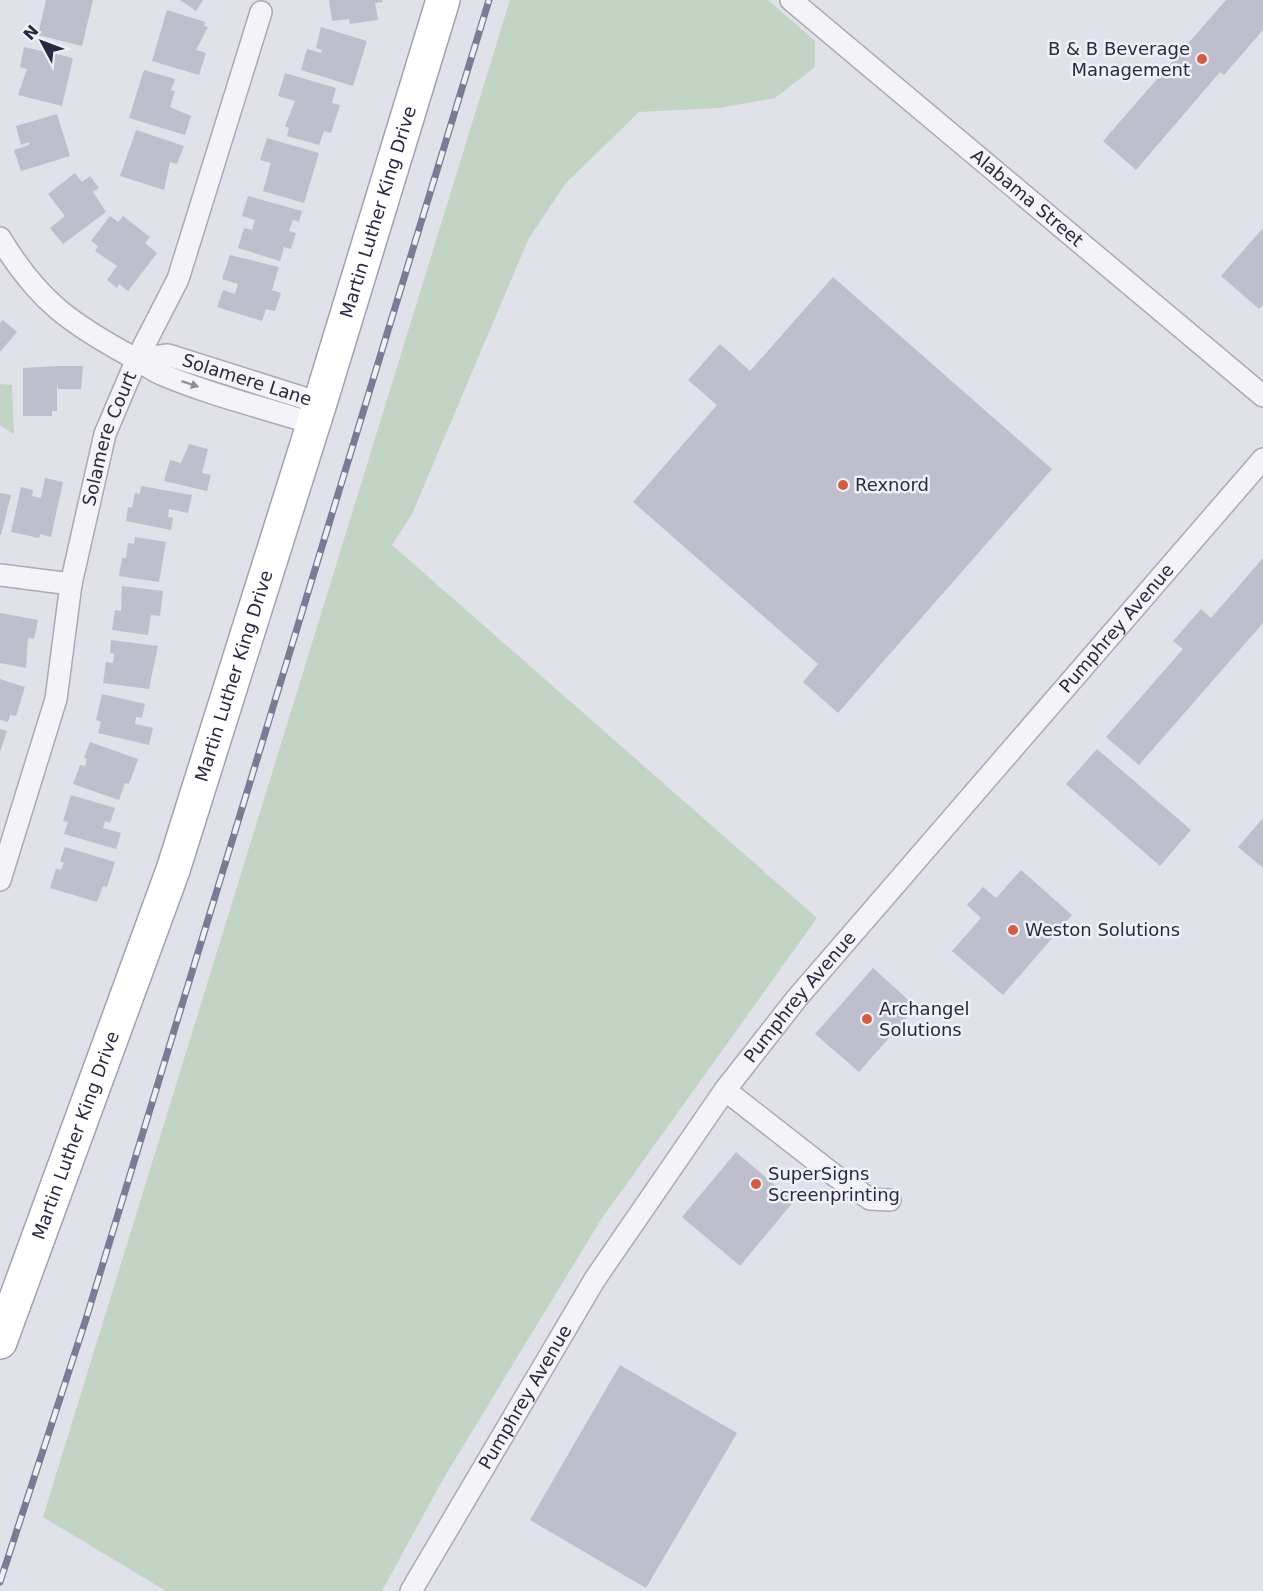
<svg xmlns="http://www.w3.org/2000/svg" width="1263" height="1591" viewBox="0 0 1263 1591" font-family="'DejaVu Sans',sans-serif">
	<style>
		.green { fill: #c2d4c3 }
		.building { fill: #bebecd }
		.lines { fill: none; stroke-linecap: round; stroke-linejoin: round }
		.minor-casing { stroke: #aaaab8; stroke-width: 24 }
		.primary-casing { stroke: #a0a1b6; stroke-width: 36 }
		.minor { stroke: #f4f4f8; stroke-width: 21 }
		.primary { stroke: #fff; stroke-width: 33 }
		.rail-casing { stroke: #7a7b94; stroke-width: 7 }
		.rail { stroke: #f0f1f7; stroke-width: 4.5; stroke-dasharray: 14; stroke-linecap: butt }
		.oneway { fill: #8e8e9d }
		.poi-dot { fill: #d15e43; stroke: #f0f1f7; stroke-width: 2 }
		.labels { text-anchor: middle; stroke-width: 5; stroke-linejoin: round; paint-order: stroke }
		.poi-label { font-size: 18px; fill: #292942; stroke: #f0f1f7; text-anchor: start }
		.street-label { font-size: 18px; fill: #292942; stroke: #f0f1f7 }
	</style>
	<rect width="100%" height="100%" fill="#e1e1ea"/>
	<path class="green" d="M 510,0 L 768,0 L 815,41 L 815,67 L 775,98 L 719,108 L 639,112 L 565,184 L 528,240 L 412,514 L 392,545 L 817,918 L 600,1221 L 442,1481 L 382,1591 L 166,1591 L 43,1517 Z
		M 0,384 L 12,385 L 14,434 L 0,426 Z"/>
	<path class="building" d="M 46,0 L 93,0 L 82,46 L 38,35 Z
		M 180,0 L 203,0 L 196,11 Z
		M 329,0 L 382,0 L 383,2 L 375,3 L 378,20 L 350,24 L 349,19 L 332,21 Z
		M 1226,0 L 1263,0 L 1263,30 L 1224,75 L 1220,72 L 1136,170 L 1103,141 Z
		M 167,10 L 205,22 L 204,26 L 208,27 L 196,50 L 206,53 L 199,75 L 152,61 Z
		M 321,27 L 367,41 L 353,86 L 301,70 L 307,49 L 321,53 L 322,50 L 316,48 Z
		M 24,47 L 73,58 L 62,106 L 18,95 L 27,69 L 20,67 Z
		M 144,70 L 175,79 L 171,90 L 175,91 L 170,107 L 191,116 L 185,135 L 129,118 Z
		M 285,73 L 336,88 L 332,103 L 340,105 L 331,133 L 324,131 L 319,145 L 287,136 L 289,128 L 285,126 L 295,101 L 278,96 Z
		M 57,114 L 70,156 L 21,171 L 14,150 L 29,145 L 29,142 L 21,145 L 16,126 Z
		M 136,130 L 184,146 L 177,164 L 170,162 L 164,190 L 120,176 Z
		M 267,138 L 319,153 L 304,203 L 263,191 L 271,163 L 260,160 Z
		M 75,173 L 82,182 L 90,176 L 99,188 L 93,192 L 106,212 L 63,244 L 50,228 L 65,216 L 48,194 Z
		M 248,196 L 302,211 L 299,222 L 293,220 L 289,231 L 296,233 L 291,249 L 284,247 L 280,261 L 238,248 L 244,228 L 252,230 L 255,220 L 242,216 Z
		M 110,216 L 118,222 L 123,216 L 150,237 L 145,243 L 157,253 L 128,291 L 119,284 L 117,288 L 107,280 L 117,266 L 95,251 L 98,246 L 91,241 Z
		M 1263,228 L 1263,305 L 1259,309 L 1221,276 Z
		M 230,255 L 279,267 L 272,290 L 281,293 L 275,311 L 266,309 L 262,321 L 217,307 L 223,290 L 235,294 L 238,284 L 222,279 Z
		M 833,277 L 1052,469 L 838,713 L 803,682 L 818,664 L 633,502 L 717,405 L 688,380 L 720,344 L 750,371 Z
		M 3,320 L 17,332 L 0,352 L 0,323 Z
		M 58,366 L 83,366 L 81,389 L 58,389 L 57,383 L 57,411 L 52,411 L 52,416 L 23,416 L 23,368 Z
		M 189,444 L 208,449 L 202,473 L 211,475 L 207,491 L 164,481 L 170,460 L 181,463 Z
		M 45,478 L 63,482 L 51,537 L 40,534 L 39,538 L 11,532 L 21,487 L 33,490 L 32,496 L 41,498 Z
		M 141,486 L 192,495 L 188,513 L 169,509 L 168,517 L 173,518 L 171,530 L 126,521 L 128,507 L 132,508 L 135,493 L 140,494 Z
		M 0,493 L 11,495 L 1,535 L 0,535 Z
		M 135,537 L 166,542 L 159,582 L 119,576 L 122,558 L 126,558 L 128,543 L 134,544 Z
		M 1263,558 L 1263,623 L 1139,765 L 1106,737 L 1183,649 L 1173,641 L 1201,609 L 1211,618 Z
		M 122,586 L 163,591 L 160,616 L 151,615 L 148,635 L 112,630 L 115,610 L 121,611 Z
		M 0,613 L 38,620 L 34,639 L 28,638 L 26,668 L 0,663 Z
		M 111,640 L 158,646 L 149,689 L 103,683 L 106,662 L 113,663 L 114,654 L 110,653 Z
		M 0,679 L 25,687 L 16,716 L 10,715 L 8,722 L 0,720 Z
		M 102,694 L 145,704 L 142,718 L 136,717 L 135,724 L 153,728 L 149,745 L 98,733 L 101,722 L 96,720 Z
		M 0,729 L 7,731 L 0,752 Z
		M 90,742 L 138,759 L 129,784 L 125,783 L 119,800 L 73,784 L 80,765 L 85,766 L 87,759 L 84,758 Z
		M 1097,749 L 1191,830 L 1160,866 L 1066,784 Z
		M 71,795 L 115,808 L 110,823 L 105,821 L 103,828 L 121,833 L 116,849 L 64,834 L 68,822 L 63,821 Z
		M 1263,818 L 1263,868 L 1238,847 Z
		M 65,847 L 115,862 L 107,887 L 103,886 L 97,902 L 50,888 L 56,869 L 61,870 L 64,863 L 60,861 Z
		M 1021,870 L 1072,915 L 1003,995 L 952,951 L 981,918 L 967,905 L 983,887 L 996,898 Z
		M 873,968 L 916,1007 L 859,1072 L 815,1034 Z
		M 736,1152 L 794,1201 L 740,1266 L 682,1217 Z
		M 620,1365 L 737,1433 L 646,1588 L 530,1520 Z"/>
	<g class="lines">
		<defs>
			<g id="minor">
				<path id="s1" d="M 791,0 L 1263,396"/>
				<path d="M 0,238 C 38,301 71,324 134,358 C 143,363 152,370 161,374 C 207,394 265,408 314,424"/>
				<path id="s2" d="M 137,359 L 168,355 L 320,403"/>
				<path d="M 0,575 L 71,584"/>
				<path id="s3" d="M 0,880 L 56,699 L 71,584 L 105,434 L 137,359 L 178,279 L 261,12"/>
				<path d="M 725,1090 L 834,1175 L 870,1199 L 890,1200"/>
				<path id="s4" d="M 411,1591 L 595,1279 L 725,1090 L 797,998 L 1263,459"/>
			</g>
			<g id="primary">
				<path id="s5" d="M 0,1342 L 173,870 L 320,403 L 443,0"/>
			</g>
		</defs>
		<use href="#minor" class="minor-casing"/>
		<use href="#primary" class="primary-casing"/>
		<use href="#minor" class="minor"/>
		<use href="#primary" class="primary"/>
		<defs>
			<path id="rail" d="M 0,1582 L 86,1319 L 489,0"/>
		</defs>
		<use href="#rail" class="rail-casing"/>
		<use href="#rail" class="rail"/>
	</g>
	<defs><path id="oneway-solid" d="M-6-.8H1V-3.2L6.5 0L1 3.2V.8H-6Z" transform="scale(1.5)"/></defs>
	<use class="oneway" href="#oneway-solid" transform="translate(190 384) rotate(18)"/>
	<g class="poi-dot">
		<circle cx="1202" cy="59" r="6"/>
		<circle cx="843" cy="485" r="6"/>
		<circle cx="1013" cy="930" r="6"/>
		<circle cx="867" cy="1019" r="6"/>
		<circle cx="756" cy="1184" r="6"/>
	</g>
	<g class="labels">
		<g class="poi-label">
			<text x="1190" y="55" text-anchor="end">B &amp; B Beverage<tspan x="1190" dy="21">Management</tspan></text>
			<text x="855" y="491">Rexnord</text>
			<text x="1025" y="936">Weston Solutions</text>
			<text x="879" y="1015">Archangel<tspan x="879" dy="21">Solutions</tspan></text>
			<text x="768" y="1180">SuperSigns<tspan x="768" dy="21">Screenprinting</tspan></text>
		</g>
		<g class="street-label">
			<text dy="6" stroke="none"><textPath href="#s1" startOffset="308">Alabama Street</textPath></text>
			<text dy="6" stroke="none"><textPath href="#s5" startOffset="1192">Martin Luther King Drive</textPath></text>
			<text dy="6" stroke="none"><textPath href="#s2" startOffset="114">Solamere Lane</textPath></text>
			<text dy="6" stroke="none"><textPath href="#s3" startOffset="456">Solamere Court</textPath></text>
			<text dy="6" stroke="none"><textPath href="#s4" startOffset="1197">Pumphrey Avenue</textPath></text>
			<text dy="6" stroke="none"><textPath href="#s5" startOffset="706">Martin Luther King Drive</textPath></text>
			<text dy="6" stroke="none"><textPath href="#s4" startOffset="711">Pumphrey Avenue</textPath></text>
			<text dy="6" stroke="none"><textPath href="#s5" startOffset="220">Martin Luther King Drive</textPath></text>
			<text dy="6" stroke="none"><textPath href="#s4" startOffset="225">Pumphrey Avenue</textPath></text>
		</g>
	</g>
	<g transform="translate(42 42) rotate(311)" stroke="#f0f1f7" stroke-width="4.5" paint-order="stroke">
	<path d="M0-4.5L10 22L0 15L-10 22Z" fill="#292942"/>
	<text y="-9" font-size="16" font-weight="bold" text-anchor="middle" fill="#292942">N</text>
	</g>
</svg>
